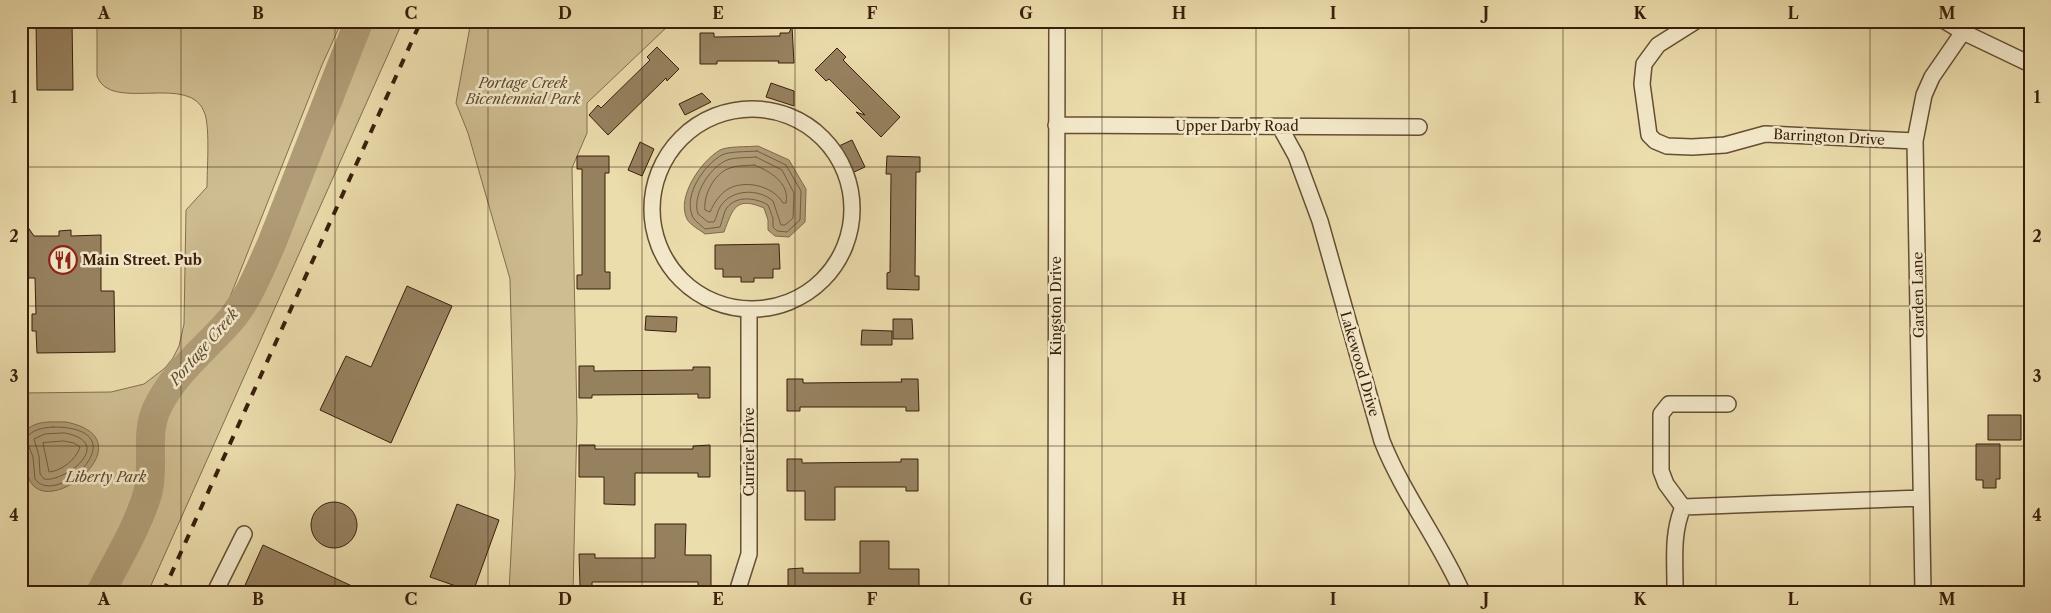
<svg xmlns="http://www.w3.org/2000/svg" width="2051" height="613" viewBox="0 0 2051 613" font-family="'Libre Caslon Text',serif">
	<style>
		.green { fill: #cebd91; stroke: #846e4e }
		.water { fill: #af9c76; stroke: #806a4b }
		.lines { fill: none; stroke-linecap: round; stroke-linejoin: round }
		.shore { stroke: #745d40; stroke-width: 1 }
		.river { stroke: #af9c76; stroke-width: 29 }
		.building { fill: #96815f; stroke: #391e0b }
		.minor-casing { stroke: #664e34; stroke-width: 18 }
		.minor { stroke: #f3e9ca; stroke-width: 15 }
		.rail { stroke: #391e0b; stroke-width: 4; stroke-dasharray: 9 9; stroke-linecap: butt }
		.grid { fill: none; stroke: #391e0b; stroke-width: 1; stroke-opacity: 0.55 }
		.labels { text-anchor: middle; stroke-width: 5; stroke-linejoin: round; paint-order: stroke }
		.park-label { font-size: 14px; font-style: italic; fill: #5e462c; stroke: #f3e9ca }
		.street-label { font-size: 14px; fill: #391e0b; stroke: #f3e9ca }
		.poi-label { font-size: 14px; font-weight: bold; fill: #391e0b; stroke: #f3e9ca; text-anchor: start }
		.water-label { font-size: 15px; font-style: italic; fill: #624a30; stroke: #f3e9ca }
		.neatline { fill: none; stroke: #391e0b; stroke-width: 2 }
		.grid-label { font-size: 16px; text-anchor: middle; font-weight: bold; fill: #391e0b }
	</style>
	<rect width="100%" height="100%" fill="#ecddad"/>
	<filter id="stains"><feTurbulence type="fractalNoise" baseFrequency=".004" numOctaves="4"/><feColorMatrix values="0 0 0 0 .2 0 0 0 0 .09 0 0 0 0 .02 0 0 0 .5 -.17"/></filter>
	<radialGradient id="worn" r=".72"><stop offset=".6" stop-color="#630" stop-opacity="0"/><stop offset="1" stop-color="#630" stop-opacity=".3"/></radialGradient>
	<path class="green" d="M 97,21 L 342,21 L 322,65 L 230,297 L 194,350 L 157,392 L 176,391 L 223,342 L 245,314 L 262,284 L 275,257 L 367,21 L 403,21 L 148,592 L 21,592 L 21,393 L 111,392 L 144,384 L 165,368 L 173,358 L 179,346 L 184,324 L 186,210 L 207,187 C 207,170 210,130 205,114 C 192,71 110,114 97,76 Z
		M 471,21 L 842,21 L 841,28 L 668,26 L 587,103 L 587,133 L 572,168 L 577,420 L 573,592 L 509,592 L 515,475 L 510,279 L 468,133 L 456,103 Z"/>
	<path class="water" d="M 758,146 L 789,160 L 806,189 L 805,222 L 789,237 L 775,236 L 768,230 L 768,220 L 764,208 C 736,196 733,208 724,232 L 705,234 C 700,230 690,225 687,219 C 676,197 701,161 720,150 C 727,146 749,147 758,146 Z
		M 66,422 C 140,437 69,502 40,490 C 35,488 31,484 29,479 C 27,473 29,466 28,460 C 27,453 21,445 22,438 C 22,435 24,433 26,431 C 35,420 53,422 66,422 Z"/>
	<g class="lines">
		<path class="shore" d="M 757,151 L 786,165 L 801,191 L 800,220 L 787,232 L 777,231 L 773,227 L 773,218 L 768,205 C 755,197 733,195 725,211 C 723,216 722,222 720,227 L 705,229 C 701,225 694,221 692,215 C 684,194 704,165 722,155 C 730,151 747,152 757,151 Z
			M 756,157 L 782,170 L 794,193 L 793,218 L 785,225 L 781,225 L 773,201 C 758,188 731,189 720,207 C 717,212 717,217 714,222 L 708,222 L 698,214 C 692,196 708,170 725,161 C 732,157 747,158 756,157 Z
			M 754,165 C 770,171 790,183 786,203 L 783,203 C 773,186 747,180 730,188 C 720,193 714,203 710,212 L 705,210 C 703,196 714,173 730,168 C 737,165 746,166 754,165 Z
			M 53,427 C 143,427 57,510 35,479 L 33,457 L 26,439 C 32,429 42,428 53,427 Z
			M 65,433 C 117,443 64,483 44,479 L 40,474 L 39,456 L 34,439 L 45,434 Z
			M 64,441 L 74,443 L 80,447 C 76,460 61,471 49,472 L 43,443 Z"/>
		<path class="river" d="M 101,592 C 117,560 138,527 148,492 C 155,463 144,433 158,406 C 175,371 209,346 234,316 C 250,295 260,269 271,245 L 359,21"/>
	</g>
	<path class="building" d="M 36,21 L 72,21 L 73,90 L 37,90 Z
		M 792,26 L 794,63 L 778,63 L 779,61 L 717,61 L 717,64 L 700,64 L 700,33 L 714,33 L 714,37 L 780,36 L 780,33 L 789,33 Z
		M 657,47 L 679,69 L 667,81 L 666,78 L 608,135 L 589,115 L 598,105 L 601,108 L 650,60 L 647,57 Z
		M 837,48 L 846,57 L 843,60 L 900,117 L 881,137 L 856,112 L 865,115 L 829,79 L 826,81 L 815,70 Z
		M 771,83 L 794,91 L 794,106 L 766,97 Z
		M 702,93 L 711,102 L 685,115 L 679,104 Z
		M 852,140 L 865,167 L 852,173 L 839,146 Z
		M 640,142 L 654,149 L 642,176 L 628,170 Z
		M 577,156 L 609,156 L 609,173 L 605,173 L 605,272 L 610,272 L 610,289 L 577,289 L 577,275 L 582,275 L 582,169 L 577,169 Z
		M 887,156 L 920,157 L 920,172 L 916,172 L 915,276 L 919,276 L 919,290 L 887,289 L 887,273 L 890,272 L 891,174 L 886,174 Z
		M 25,223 L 34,236 L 59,236 L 59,231 L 71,230 L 71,236 L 101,235 L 101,291 L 114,291 L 115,352 L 37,353 L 36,331 L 32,331 L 32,314 L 36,314 L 35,278 L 26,278 Z
		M 779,244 L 780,269 L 773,269 L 773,278 L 754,278 L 754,282 L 741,282 L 741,277 L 723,277 L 723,269 L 715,269 L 715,245 Z
		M 407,286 L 452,306 L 391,443 L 320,410 L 346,356 L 371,367 Z
		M 646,316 L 677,317 L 676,332 L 645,330 Z
		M 893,319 L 912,319 L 913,339 L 893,339 Z
		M 862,330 L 892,331 L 892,345 L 861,345 Z
		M 579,366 L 594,366 L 594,371 L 693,370 L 693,367 L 710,367 L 710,398 L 698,398 L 698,394 L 592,395 L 592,398 L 579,398 Z
		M 787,379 L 803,379 L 803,383 L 902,382 L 901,379 L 918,379 L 919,411 L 906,411 L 906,407 L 800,407 L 800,411 L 787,411 Z
		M 1988,415 L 2021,415 L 2021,440 L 1988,440 Z
		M 1976,444 L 2000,444 L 2000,479 L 1996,479 L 1996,488 L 1983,488 L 1983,480 L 1976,480 Z
		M 579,445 L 595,445 L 595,449 L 693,449 L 693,446 L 710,445 L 710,477 L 698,477 L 698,473 L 635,473 L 635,505 L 604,504 L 604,477 L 579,477 Z
		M 787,459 L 802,459 L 802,463 L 901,462 L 901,459 L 918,459 L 918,491 L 906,491 L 906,487 L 835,487 L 835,520 L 805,520 L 805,491 L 787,491 Z
		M311 525a23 23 0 1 1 46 0a23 23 0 1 1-46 0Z
		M 457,504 L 499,520 L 473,592 L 430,577 Z
		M 655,524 L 686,524 L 685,555 L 711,555 L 711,586 L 698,586 L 698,582 L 592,582 L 592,586 L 580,586 L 579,554 L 595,554 L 595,558 L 655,558 Z
		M 860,541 L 889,541 L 889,569 L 919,569 L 919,592 L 788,592 L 788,569 L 803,568 L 803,573 L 860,573 Z
		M 263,545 L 365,592 L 242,592 Z"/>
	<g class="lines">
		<defs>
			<path id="minor" d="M 1696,21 L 1658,45 L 1644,64 L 1642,84 L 1649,135 L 1655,141 L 1667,146 L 1692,147 L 1725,145 L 1765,134 L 1915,141
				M 1945,21 L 1963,32 L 2030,64
				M652 209a100 100 0 1 1 200 0a100 100 0 1 1-200 0Z
				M 1056,125 L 1419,127
				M 1280,127 L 1296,156 L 1320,221 L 1382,441 C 1403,494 1439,540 1462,592
				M 1728,404 L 1669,404 L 1661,414 L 1661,471 L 1666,484 L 1683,507 L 1921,498
				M 1675,586 C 1675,559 1672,533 1683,507
				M 215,592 L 244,534
				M 737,592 L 749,554 L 749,310
				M 1056,592 L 1057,21
				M 1923,592 L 1915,141 L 1924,95 L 1932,77 L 1963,32"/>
		</defs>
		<use href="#minor" class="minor-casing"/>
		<use href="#minor" class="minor"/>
		<path class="rail" d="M 163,592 L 421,21"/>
	</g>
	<path class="grid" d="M 181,21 L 181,592M 335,21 L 335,592M 488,21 L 488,592M 642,21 L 642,592M 795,21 L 795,592M 949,21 L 949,592M 1102,21 L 1102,592M 1256,21 L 1256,592M 1409,21 L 1409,592M 1563,21 L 1563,592M 1716,21 L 1716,592M 1870,21 L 1870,592M 21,167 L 2030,167M 21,306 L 2030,306M 21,446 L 2030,446"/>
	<defs>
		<symbol id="restaurant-ring" viewBox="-11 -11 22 22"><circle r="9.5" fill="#f3e9ca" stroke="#8f2418" stroke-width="1.5"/><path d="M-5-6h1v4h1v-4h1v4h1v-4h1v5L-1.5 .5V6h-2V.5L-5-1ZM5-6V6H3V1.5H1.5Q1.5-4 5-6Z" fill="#8f2418"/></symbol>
	</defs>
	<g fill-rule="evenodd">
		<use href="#restaurant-ring" x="47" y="244" width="32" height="32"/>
	</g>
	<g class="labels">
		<g class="park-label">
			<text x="523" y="88">Portage Creek<tspan x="523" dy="16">Bicentennial Park</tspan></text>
			<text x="106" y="482">Liberty Park</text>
		</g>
		<g class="street-label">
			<text x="1237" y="131">Upper Darby Road</text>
			<text transform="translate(1829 137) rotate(3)" y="5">Barrington Drive</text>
			<text transform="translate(1918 295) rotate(-91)" y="5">Garden Lane</text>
			<text transform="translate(1056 306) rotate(-90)" y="5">Kingston Drive</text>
			<text transform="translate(1360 364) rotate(74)" y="5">Lakewood Drive</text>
			<text transform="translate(749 452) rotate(-90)" y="5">Currier Drive</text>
		</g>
		<g class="poi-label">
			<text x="82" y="265">Main Street. Pub</text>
		</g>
		<g class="water-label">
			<text transform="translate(204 347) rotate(-49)" y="5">Portage Creek</text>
		</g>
	</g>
	<rect width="2051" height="613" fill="none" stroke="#ecddad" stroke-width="55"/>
	<rect x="28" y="28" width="1996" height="558" class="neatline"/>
	<g class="grid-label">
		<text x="104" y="19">A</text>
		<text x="258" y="19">B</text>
		<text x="411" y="19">C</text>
		<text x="565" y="19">D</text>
		<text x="718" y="19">E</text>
		<text x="872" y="19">F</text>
		<text x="1026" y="19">G</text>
		<text x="1179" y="19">H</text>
		<text x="1333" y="19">I</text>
		<text x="1486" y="19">J</text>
		<text x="1640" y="19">K</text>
		<text x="1793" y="19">L</text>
		<text x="1947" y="19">M</text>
		<text x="14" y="103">1</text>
		<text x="2037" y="103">1</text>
		<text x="14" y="242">2</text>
		<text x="2037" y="242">2</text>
		<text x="14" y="382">3</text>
		<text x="2037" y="382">3</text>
		<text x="14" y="521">4</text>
		<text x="2037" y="521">4</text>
		<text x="104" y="605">A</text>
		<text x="258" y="605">B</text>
		<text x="411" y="605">C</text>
		<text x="565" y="605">D</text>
		<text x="718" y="605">E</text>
		<text x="872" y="605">F</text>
		<text x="1026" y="605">G</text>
		<text x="1179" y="605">H</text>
		<text x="1333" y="605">I</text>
		<text x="1486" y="605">J</text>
		<text x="1640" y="605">K</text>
		<text x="1793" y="605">L</text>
		<text x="1947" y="605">M</text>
	</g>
	<rect width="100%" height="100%" filter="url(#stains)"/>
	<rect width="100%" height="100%" fill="url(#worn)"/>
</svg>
